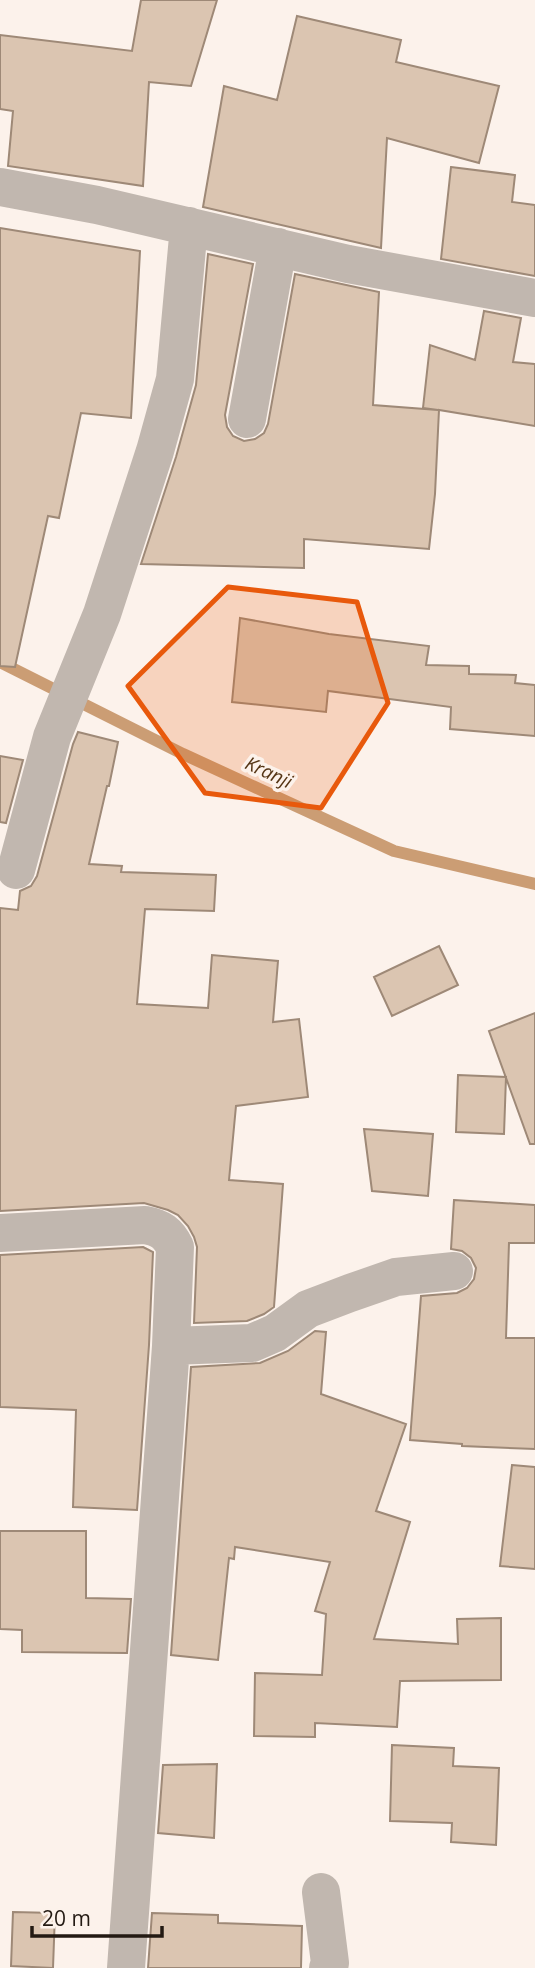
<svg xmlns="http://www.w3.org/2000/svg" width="535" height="1968" viewBox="0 0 535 1968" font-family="'Open Sans',sans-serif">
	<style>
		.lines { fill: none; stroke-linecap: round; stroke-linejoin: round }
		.stream { stroke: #cb9d74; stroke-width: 12 }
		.building { fill: #dbc5b1; stroke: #9e8977; stroke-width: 2 }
		.minor { stroke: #c1b7af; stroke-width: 38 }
		.marked { fill: #e8590c; fill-opacity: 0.2; stroke: #e8590c; stroke-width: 5; stroke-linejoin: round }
		.labels { text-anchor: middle; stroke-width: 7; stroke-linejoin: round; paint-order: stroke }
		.water-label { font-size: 19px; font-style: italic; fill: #553515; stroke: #fcf2eb }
	</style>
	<rect width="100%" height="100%" fill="#fcf2eb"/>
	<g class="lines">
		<path class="stream" d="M 0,662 L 183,754 L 394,851 L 535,884"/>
	</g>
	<path class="building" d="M 141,0 L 217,0 L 191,86 L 149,82 L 143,186 L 8,166 L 13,111 L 0,109 L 0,35 L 132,51 Z
		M 297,16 L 401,40 L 396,62 L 499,86 L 479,163 L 387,138 L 381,248 L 203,207 L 224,86 L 277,100 Z
		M 451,167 L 515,175 L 512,202 L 535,205 L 535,276 L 441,259 Z
		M 0,228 L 140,251 L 131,418 L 81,413 L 59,518 L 48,516 L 15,667 L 0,666 Z
		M 208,254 L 253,264 L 225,415 L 227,427 L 233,436 L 244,441 L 255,439 L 264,433 L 268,424 L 295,274 L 379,292 L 373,405 L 438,410 L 423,408 L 430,345 L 475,360 L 484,311 L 521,318 L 513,362 L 535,364 L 535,426 L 439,410 L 435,494 L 429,549 L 304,539 L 304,568 L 141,564 L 176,457 L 196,385 Z
		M 240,618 L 329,634 L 429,646 L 426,665 L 469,666 L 469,674 L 516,675 L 515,683 L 535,685 L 535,736 L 450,729 L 451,707 L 328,691 L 326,712 L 232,702 Z
		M 78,732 L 118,742 L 109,786 L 107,786 L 89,864 L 122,866 L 121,872 L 216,875 L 214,911 L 145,909 L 137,1004 L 208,1008 L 212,955 L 278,961 L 273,1022 L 299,1019 L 308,1097 L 236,1106 L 229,1180 L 283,1184 L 274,1307 L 264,1314 L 247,1321 L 194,1323 L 197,1247 L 194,1237 L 188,1226 L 178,1215 L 168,1210 L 144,1203 L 0,1211 L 0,908 L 18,910 L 20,891 L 31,886 L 37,876 L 73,744 Z
		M 0,756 L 23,760 L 6,823 L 0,822 Z
		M 439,946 L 458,985 L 392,1016 L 374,977 Z
		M 535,1013 L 535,1144 L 530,1144 L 489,1031 Z
		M 458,1075 L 506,1077 L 504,1134 L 456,1132 Z
		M 364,1129 L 433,1134 L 428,1196 L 372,1191 Z
		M 454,1200 L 535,1205 L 535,1243 L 509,1243 L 506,1338 L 535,1338 L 535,1449 L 462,1446 L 462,1444 L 410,1440 L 421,1296 L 457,1293 L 467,1288 L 474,1279 L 476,1268 L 471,1258 L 462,1251 L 451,1249 Z
		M 143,1247 L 153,1252 L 149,1345 L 137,1510 L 73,1507 L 76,1410 L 0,1407 L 0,1255 Z
		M 315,1331 L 326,1332 L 321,1394 L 406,1424 L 376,1511 L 410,1522 L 374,1639 L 458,1644 L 457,1619 L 501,1618 L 501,1680 L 400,1681 L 397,1727 L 315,1723 L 315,1737 L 254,1736 L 255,1673 L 322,1675 L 326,1614 L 315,1611 L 330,1562 L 235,1547 L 234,1559 L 229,1558 L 218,1660 L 171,1655 L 191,1367 L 260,1363 L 288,1351 Z
		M 512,1465 L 535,1467 L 535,1569 L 500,1566 Z
		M 0,1531 L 86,1531 L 86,1598 L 131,1599 L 127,1653 L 22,1652 L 22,1630 L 0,1629 Z
		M 392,1745 L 454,1748 L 453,1766 L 499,1768 L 496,1845 L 451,1842 L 452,1823 L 390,1821 Z
		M 217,1764 L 214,1838 L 158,1833 L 163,1765 Z
		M 13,1912 L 55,1913 L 53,1968 L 11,1966 Z
		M 152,1913 L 218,1915 L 218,1923 L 302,1926 L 301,1968 L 148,1968 Z"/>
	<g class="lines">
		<path class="minor" d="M 0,187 L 97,205 L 348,264 L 535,298
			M 247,419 L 278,247
			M 16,870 L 52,737 L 102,614 L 155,451 L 175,379 L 189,226
			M 0,1233 L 145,1225 C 161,1228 168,1233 175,1247 L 171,1346 L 126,1968
			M 171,1346 L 252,1343 L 275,1333 L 308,1309 L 350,1293 L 396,1277 L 454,1271
			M 321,1892 L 330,1963 L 328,1968"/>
	</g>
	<path class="marked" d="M 228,587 L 357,602 L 388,703 L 321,808 L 205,793 L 128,686 Z"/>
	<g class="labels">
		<g class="water-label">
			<text transform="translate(269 772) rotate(25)" y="7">Kranji</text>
		</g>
	</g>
	<path d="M32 1926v10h130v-10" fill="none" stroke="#231a13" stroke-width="3.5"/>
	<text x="42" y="1926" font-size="21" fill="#231a13" stroke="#fcf2eb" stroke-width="5" paint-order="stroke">20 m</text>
</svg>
